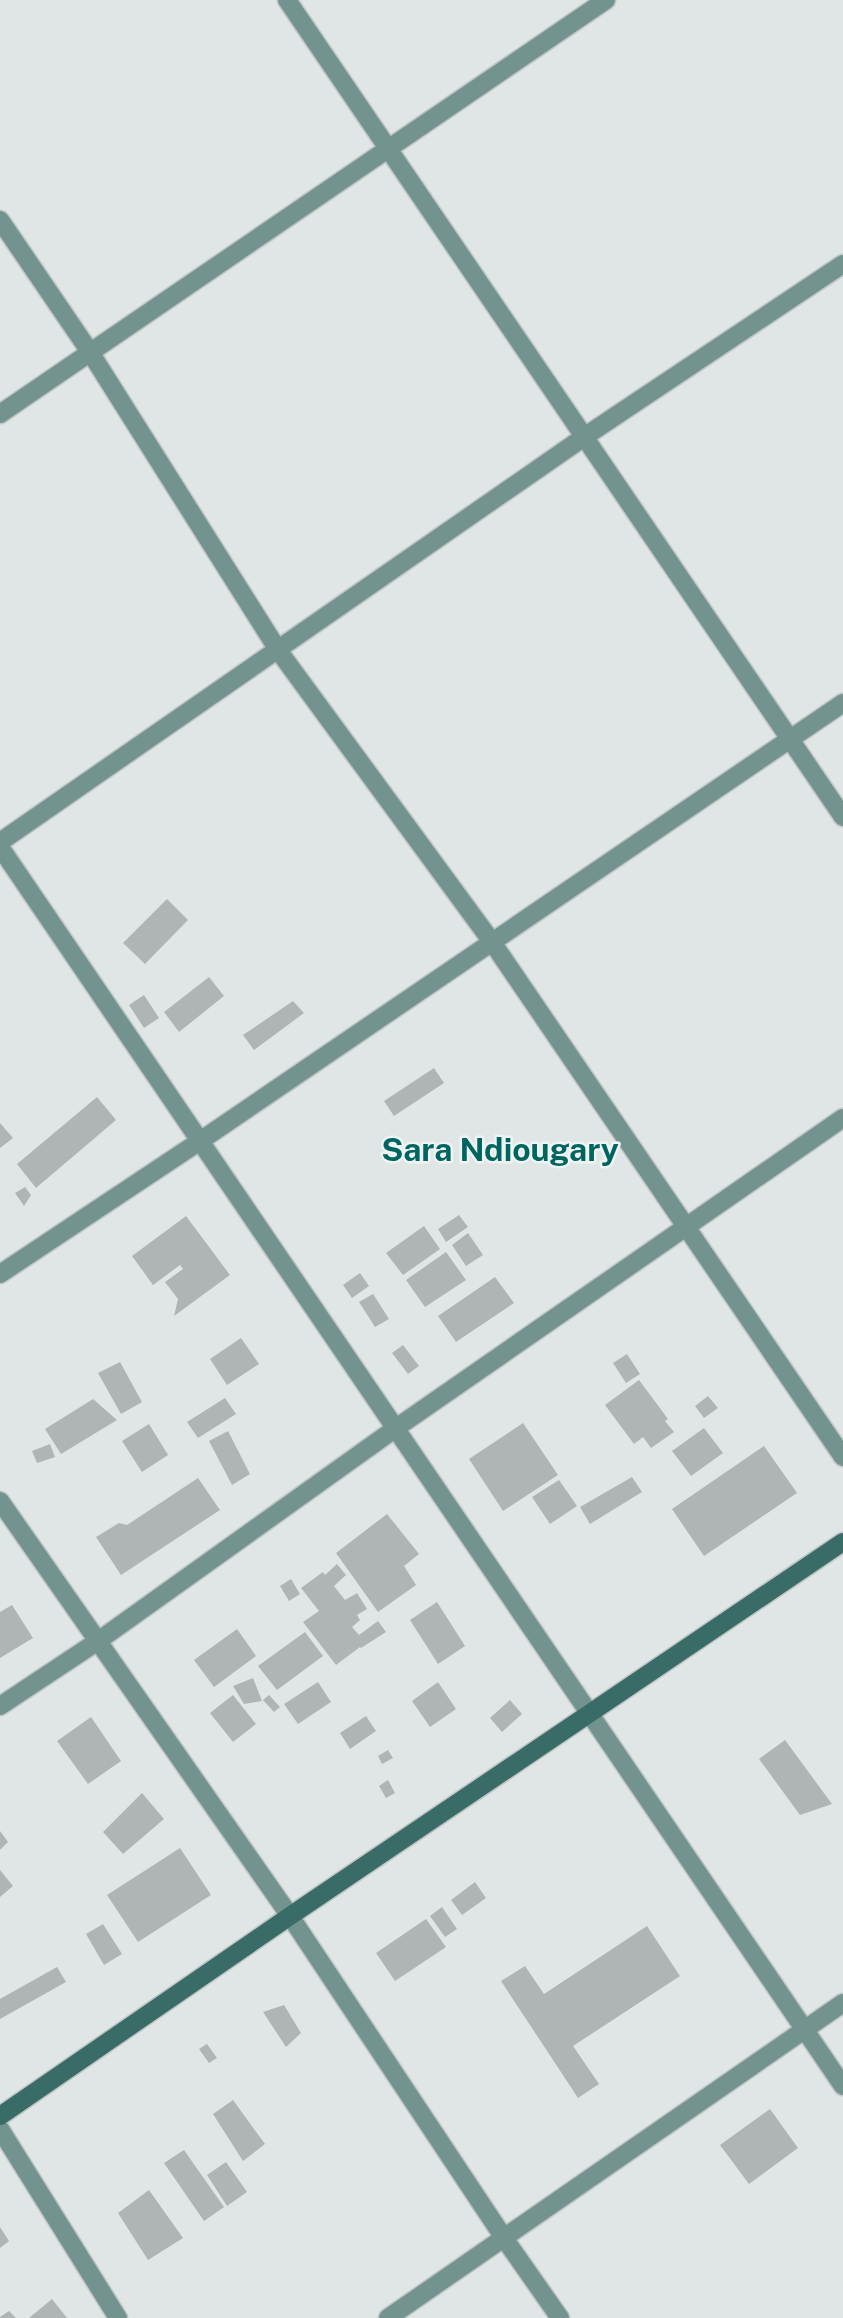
<svg xmlns="http://www.w3.org/2000/svg" width="843" height="2318" viewBox="0 0 843 2318" font-family="'Public Sans',sans-serif">
	<style>
		.building { fill: #afb5b4 }
		.lines { fill: none; stroke-linecap: round; stroke-linejoin: round }
		.street-casing { stroke: #bfc4c4; stroke-width: 21 }
		.secondary-casing { stroke: #bfc4c4; stroke-width: 21 }
		.street { stroke: #73938f; stroke-width: 18 }
		.secondary { stroke: #3a6c67; stroke-width: 18 }
		.labels { text-anchor: middle; stroke-width: 5; stroke-linejoin: round; paint-order: stroke }
		.district-label { font-size: 32px; font-weight: bold; fill: #00655f; stroke: #edf4f3 }
	</style>
	<rect width="100%" height="100%" fill="#e0e6e6"/>
	<path class="building" d="M 167,899 L 188,920 L 145,964 L 123,943 Z
		M 209,977 L 224,996 L 179,1032 L 164,1012 Z
		M 144,995 L 159,1018 L 144,1028 L 129,1005 Z
		M 293,1001 L 304,1013 L 254,1050 L 243,1035 Z
		M 434,1068 L 444,1083 L 394,1116 L 384,1101 Z
		M 97,1097 L 116,1120 L 36,1188 L 17,1164 Z
		M 0,1123 L 13,1138 L 0,1148 Z
		M 25,1187 L 31,1195 L 24,1206 L 15,1193 Z
		M 459,1215 L 468,1227 L 446,1242 L 438,1229 Z
		M 186,1216 L 230,1275 L 174,1316 L 178,1299 L 165,1282 L 183,1269 L 180,1265 L 153,1285 L 132,1256 Z
		M 424,1226 L 440,1249 L 403,1275 L 386,1253 Z
		M 468,1233 L 483,1255 L 466,1266 L 452,1245 Z
		M 446,1252 L 466,1280 L 425,1307 L 406,1280 Z
		M 360,1273 L 369,1286 L 352,1298 L 343,1285 Z
		M 495,1277 L 514,1303 L 456,1342 L 438,1316 Z
		M 373,1294 L 389,1319 L 375,1327 L 359,1302 Z
		M 241,1338 L 259,1364 L 227,1385 L 210,1359 Z
		M 403,1345 L 419,1366 L 408,1374 L 392,1353 Z
		M 627,1354 L 640,1374 L 626,1383 L 613,1363 Z
		M 120,1362 L 142,1402 L 121,1414 L 98,1373 Z
		M 639,1380 L 668,1419 L 665,1421 L 674,1432 L 651,1448 L 643,1437 L 634,1444 L 605,1405 Z
		M 708,1396 L 718,1408 L 704,1418 L 695,1406 Z
		M 225,1398 L 236,1414 L 198,1438 L 187,1422 Z
		M 93,1399 L 117,1420 L 61,1454 L 45,1429 Z
		M 523,1423 L 558,1475 L 503,1511 L 469,1459 Z
		M 149,1424 L 168,1455 L 142,1472 L 122,1441 Z
		M 704,1428 L 723,1453 L 691,1476 L 672,1451 Z
		M 228,1431 L 250,1474 L 232,1485 L 209,1441 Z
		M 50,1444 L 55,1457 L 37,1463 L 32,1451 Z
		M 764,1446 L 797,1493 L 704,1556 L 672,1509 Z
		M 632,1477 L 642,1492 L 590,1524 L 580,1507 Z
		M 198,1478 L 220,1510 L 121,1575 L 96,1537 L 119,1523 L 127,1525 Z
		M 559,1480 L 577,1506 L 550,1524 L 532,1497 Z
		M 387,1514 L 419,1554 L 404,1566 L 416,1585 L 378,1612 L 336,1553 Z
		M 337,1564 L 346,1575 L 334,1586 L 345,1600 L 357,1593 L 367,1609 L 357,1615 L 360,1620 L 352,1627 L 359,1635 L 378,1621 L 386,1632 L 361,1648 L 360,1647 L 336,1665 L 303,1622 L 319,1611 L 301,1588 L 323,1572 L 325,1575 Z
		M 291,1579 L 300,1594 L 289,1601 L 280,1586 Z
		M 437,1602 L 465,1646 L 438,1664 L 410,1620 Z
		M 12,1605 L 33,1638 L 0,1658 L 0,1612 Z
		M 237,1629 L 256,1656 L 214,1687 L 194,1660 Z
		M 305,1632 L 323,1656 L 277,1690 L 258,1666 Z
		M 253,1678 L 262,1701 L 244,1704 L 233,1686 Z
		M 318,1682 L 331,1702 L 298,1724 L 284,1704 Z
		M 438,1682 L 456,1709 L 430,1727 L 412,1701 Z
		M 233,1695 L 256,1724 L 233,1742 L 210,1713 Z
		M 269,1695 L 280,1707 L 274,1712 L 263,1700 Z
		M 510,1700 L 522,1714 L 502,1732 L 490,1718 Z
		M 366,1716 L 376,1731 L 350,1749 L 340,1733 Z
		M 91,1717 L 121,1761 L 88,1784 L 57,1741 Z
		M 785,1740 L 832,1804 L 800,1815 L 759,1759 Z
		M 388,1750 L 393,1758 L 382,1764 L 378,1756 Z
		M 388,1780 L 395,1793 L 386,1798 L 379,1786 Z
		M 142,1793 L 164,1819 L 123,1854 L 103,1832 Z
		M 0,1831 L 8,1842 L 0,1850 Z
		M 180,1848 L 211,1895 L 138,1942 L 107,1895 Z
		M 0,1870 L 13,1886 L 0,1897 Z
		M 475,1882 L 486,1898 L 462,1915 L 451,1900 Z
		M 442,1907 L 457,1929 L 445,1937 L 430,1916 Z
		M 426,1919 L 446,1947 L 395,1981 L 376,1953 Z
		M 103,1924 L 122,1954 L 104,1965 L 86,1934 Z
		M 647,1926 L 680,1976 L 573,2046 L 599,2084 L 578,2098 L 501,1981 L 525,1966 L 544,1994 Z
		M 57,1967 L 66,1982 L 0,2019 L 0,1999 Z
		M 284,2005 L 301,2033 L 286,2047 L 263,2012 Z
		M 207,2044 L 217,2058 L 209,2063 L 199,2049 Z
		M 233,2100 L 265,2144 L 243,2161 L 213,2114 Z
		M 770,2109 L 798,2148 L 749,2184 L 720,2145 Z
		M 184,2150 L 224,2207 L 204,2221 L 164,2163 Z
		M 226,2162 L 247,2192 L 227,2206 L 207,2175 Z
		M 149,2190 L 183,2238 L 148,2260 L 118,2213 Z
		M 0,2227 L 9,2241 L 0,2248 Z
		M 52,2299 L 67,2318 L 29,2318 Z
		M 9,2311 L 16,2318 L 0,2318 L 0,2317 Z"/>
	<g class="lines">
		<defs>
			<path id="street" d="M 287,0 L 843,817
				M 0,220 L 90,352 L 278,650 L 492,942 L 843,1457
				M 0,414 L 606,0
				M 0,842 L 584,437 L 843,264
				M 0,847 L 843,2086
				M 0,1274 L 200,1141 L 843,703
				M 0,1501 L 290,1916 L 504,2238 L 560,2318
				M 0,1706 L 98,1641 L 396,1428 L 843,1118
				M 0,2129 L 118,2318
				M 388,2318 L 843,2003"/>
			<path id="secondary" d="M 0,2116 L 290,1916 L 843,1542"/>
		</defs>
		<use href="#street" class="street-casing"/>
		<use href="#secondary" class="secondary-casing"/>
		<use href="#street" class="street"/>
		<use href="#secondary" class="secondary"/>
	</g>
	<g class="labels">
		<g class="district-label">
			<text x="500" y="1161">Sara Ndiougary</text>
		</g>
	</g>
</svg>
